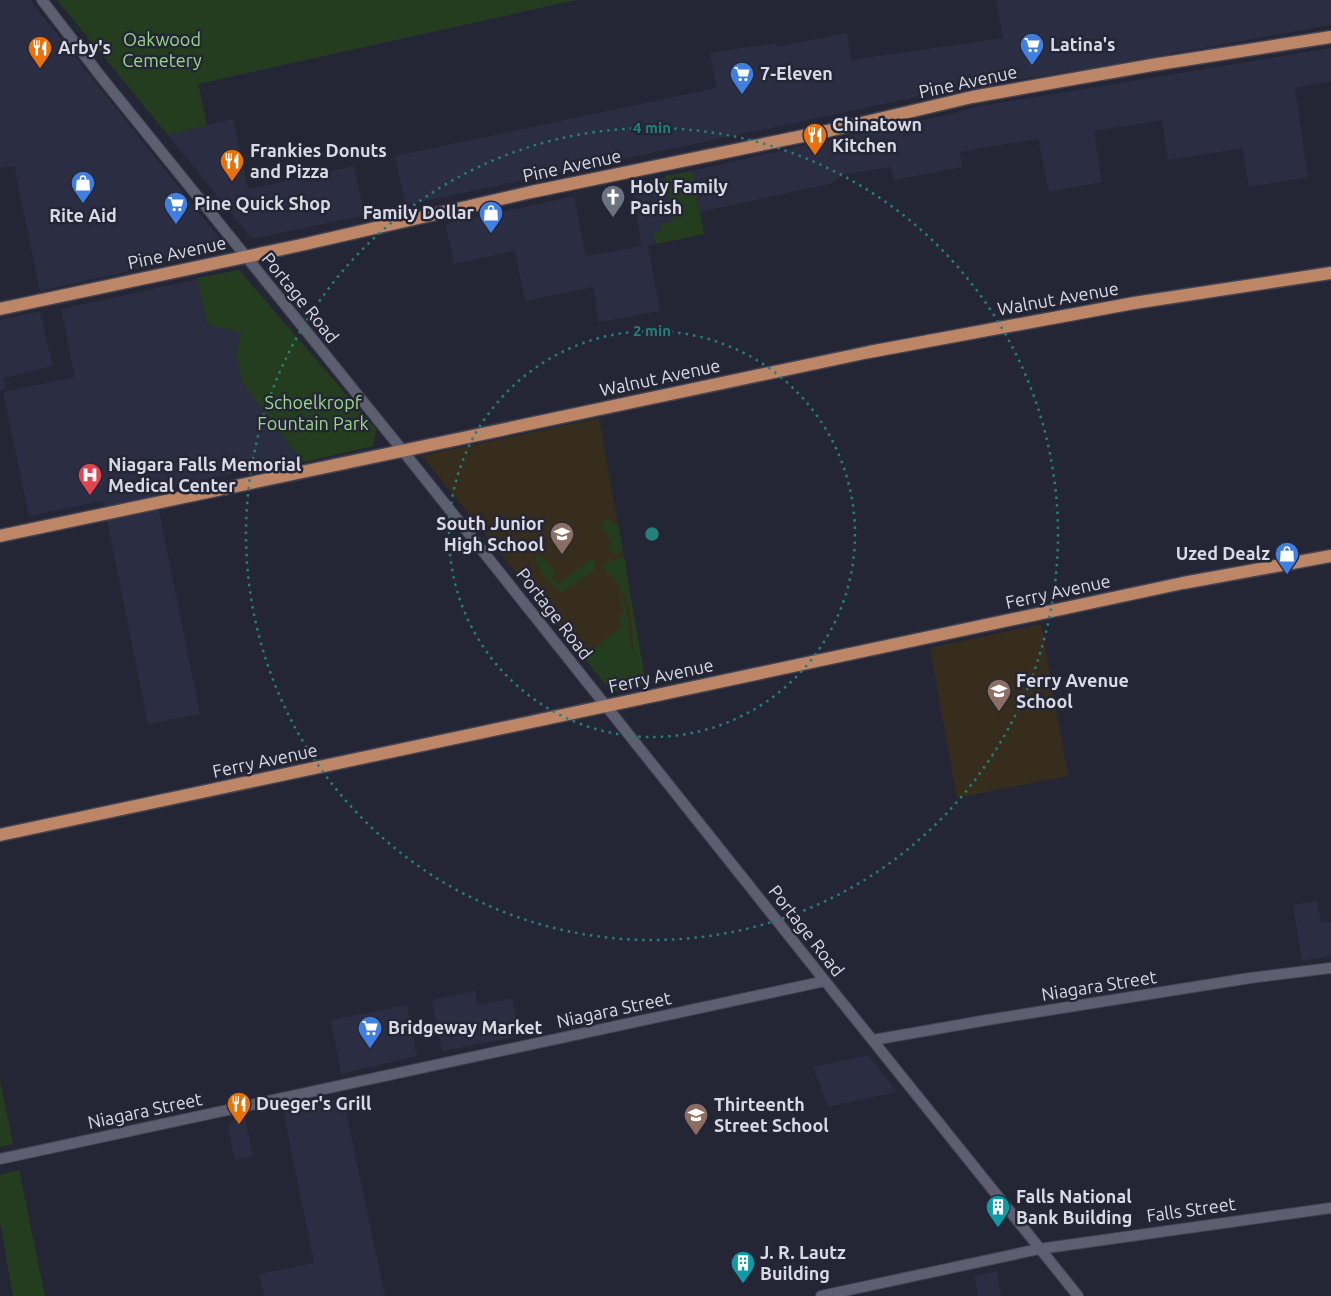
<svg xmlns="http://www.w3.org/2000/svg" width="1331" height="1296" viewBox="0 0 1331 1296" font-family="Ubuntu,sans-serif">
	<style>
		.built { fill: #2b2d42 }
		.education { fill: #362d1d }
		.green { fill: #253d1f }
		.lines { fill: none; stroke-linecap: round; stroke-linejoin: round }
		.minor-casing { stroke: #434451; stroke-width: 12 }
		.major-casing { stroke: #434451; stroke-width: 15 }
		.minor { stroke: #5d5f71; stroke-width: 10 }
		.major { stroke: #bd8767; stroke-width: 12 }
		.ring { fill: none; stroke: #23807a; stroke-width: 2.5; stroke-dasharray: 2.5 5 }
		.labels { text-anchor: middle; stroke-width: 5; stroke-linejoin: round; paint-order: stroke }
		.park-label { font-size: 18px; fill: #99d689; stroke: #252635 }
		.poi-label { font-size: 18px; font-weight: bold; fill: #d9dae5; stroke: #252635; text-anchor: start }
		.street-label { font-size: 18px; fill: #d9dae5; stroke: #252635 }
		.centre { fill: #23807a; stroke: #252635; stroke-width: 2.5 }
		.ring-label { font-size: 15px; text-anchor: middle; font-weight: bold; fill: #23807a; stroke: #252635; stroke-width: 5; stroke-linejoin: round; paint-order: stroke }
	</style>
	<rect width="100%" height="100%" fill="#252635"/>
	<path class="built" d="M 0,0 L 32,0 L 34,5 L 228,249 L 40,291 L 14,166 L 0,168 Z
		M 996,0 L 1331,0 L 1331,25 L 1080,70 L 945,91 L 406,205 L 395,156 L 716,88 L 710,53 L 776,43 L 777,47 L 847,33 L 851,60 L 1003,38 Z
		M 1331,48 L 1331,81 L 1295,88 L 1308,177 L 1249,187 L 1242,148 L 1168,160 L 1162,120 L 1094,131 L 1102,182 L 1049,192 L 1038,139 L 960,152 L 962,167 L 894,180 L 891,167 L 845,174 L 829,184 L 700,212 L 692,171 L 845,136 L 956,113 L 975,107 Z
		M 233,119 L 248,189 L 354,166 L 365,215 L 252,239 L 168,135 Z
		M 665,177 L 673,221 L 662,231 L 653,233 L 656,244 L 648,246 L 660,311 L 599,322 L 593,287 L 525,301 L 515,251 L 454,264 L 446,226 L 448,223 L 574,196 L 586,256 L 642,246 L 631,184 Z
		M 235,271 L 242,274 L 376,432 L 374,442 L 155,491 L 200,714 L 148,724 L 103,501 L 29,516 L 3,392 L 75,377 L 61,309 Z
		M 40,311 L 53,366 L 4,378 L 6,389 L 0,391 L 0,320 Z
		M 1317,901 L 1321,923 L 1331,921 L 1331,956 L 1302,961 L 1293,905 Z
		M 475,991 L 478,1005 L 512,998 L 520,1036 L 442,1051 L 432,1000 Z
		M 407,1005 L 417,1056 L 341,1074 L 331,1020 Z
		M 868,1055 L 897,1092 L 828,1107 L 813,1067 Z
		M 343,1097 L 385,1296 L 264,1296 L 259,1274 L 314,1263 L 283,1110 Z
		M 245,1118 L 253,1156 L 235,1160 L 228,1127 L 233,1120 Z
		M 997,1271 L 1001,1296 L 978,1296 L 974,1276 Z"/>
	<path class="education" d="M 599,418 L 646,684 L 612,692 L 422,456 Z
		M 1041,624 L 1068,776 L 957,798 L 930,648 Z"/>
	<path class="green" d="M 57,0 L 576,0 L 198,84 L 207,125 L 168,135 Z
		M 692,171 L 704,234 L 656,244 L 653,233 L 662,231 L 660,224 L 673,221 L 665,176 Z
		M 239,270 L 376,429 L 373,446 L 303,462 L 243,384 L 236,355 L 241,333 L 207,324 L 197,278 Z
		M 610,518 L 611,525 L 618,524 L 623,552 L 613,554 L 607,546 L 612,542 L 601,527 L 604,525 L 602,522 Z
		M 540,555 L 556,573 L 552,577 L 559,584 L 592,558 C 596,563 596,566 592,572 L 561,593 L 541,573 L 536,558 Z
		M 622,556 L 624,557 L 646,684 L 612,692 L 583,657 L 621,627 L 618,619 L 623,612 L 618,589 C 631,608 626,634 634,653 C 631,636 633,608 624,594 C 618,583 609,574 602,565 Z
		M 0,1080 L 13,1144 L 0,1147 Z
		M 19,1170 L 45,1296 L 13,1296 L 0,1221 L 0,1175 Z"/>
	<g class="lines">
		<defs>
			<path id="minor" d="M 42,0 L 102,78 L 403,451 L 825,981 L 1078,1296
				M 873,1040 L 987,1020 L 1250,978 L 1331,968
				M 0,1159 L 825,981
				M 821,1296 L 1039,1249 L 1331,1208"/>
			<path id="major" d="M 0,309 L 301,245 L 531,192 L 832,130 L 972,97 L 1152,65 L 1331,37
				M 0,536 L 869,352 L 1134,303 L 1331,273
				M 0,835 L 1183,583 L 1331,556"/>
		</defs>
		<use href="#minor" class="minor-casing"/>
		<use href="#major" class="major-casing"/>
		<use href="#minor" class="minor"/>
		<use href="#major" class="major"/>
	</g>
	<g class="ring">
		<circle cx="652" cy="534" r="203"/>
		<circle cx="652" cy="534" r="406"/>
	</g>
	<defs>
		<symbol id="supermarket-pin" viewBox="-11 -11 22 30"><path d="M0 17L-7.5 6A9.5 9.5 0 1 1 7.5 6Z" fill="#3f7fe0" stroke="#252635"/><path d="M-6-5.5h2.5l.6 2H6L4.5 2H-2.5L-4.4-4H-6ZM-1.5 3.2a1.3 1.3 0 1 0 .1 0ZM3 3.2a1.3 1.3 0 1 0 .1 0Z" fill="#fff"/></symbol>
		<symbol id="restaurant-pin" viewBox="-11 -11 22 30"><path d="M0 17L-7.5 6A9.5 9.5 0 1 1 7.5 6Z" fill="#e8710a" stroke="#252635"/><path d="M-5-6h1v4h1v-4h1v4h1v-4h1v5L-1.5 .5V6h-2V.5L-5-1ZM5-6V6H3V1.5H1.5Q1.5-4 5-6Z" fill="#fff"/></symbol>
		<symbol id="shop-pin" viewBox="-11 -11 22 30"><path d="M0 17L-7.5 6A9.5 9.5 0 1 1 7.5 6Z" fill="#3f7fe0" stroke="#252635"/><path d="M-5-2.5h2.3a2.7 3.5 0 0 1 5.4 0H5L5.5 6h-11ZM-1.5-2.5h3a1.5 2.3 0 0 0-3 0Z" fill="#fff"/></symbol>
		<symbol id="church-pin" viewBox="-11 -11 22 30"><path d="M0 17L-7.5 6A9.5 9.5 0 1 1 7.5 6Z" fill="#6b7280" stroke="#252635"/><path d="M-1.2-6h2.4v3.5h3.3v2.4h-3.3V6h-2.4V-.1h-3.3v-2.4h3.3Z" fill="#fff"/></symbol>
		<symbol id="hospital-pin" viewBox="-11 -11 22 30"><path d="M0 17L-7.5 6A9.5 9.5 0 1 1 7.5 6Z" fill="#e0444e" stroke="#252635"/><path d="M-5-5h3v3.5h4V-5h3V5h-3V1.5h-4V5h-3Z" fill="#fff"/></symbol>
		<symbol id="school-pin" viewBox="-11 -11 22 30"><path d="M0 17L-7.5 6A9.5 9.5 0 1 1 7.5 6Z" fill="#8d6e63" stroke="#252635"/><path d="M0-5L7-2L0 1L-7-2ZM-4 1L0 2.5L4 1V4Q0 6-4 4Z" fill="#fff"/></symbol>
		<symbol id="building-pin" viewBox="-11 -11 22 30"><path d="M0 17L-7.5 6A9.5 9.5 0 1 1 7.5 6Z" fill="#0f9aa8" stroke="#252635"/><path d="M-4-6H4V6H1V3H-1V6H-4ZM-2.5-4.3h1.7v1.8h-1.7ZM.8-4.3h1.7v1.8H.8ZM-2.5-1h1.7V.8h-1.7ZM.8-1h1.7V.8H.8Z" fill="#fff"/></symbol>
	</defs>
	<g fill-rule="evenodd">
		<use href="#supermarket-pin" x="1018" y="31" width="28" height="38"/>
		<use href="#restaurant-pin" x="26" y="34" width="28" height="38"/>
		<use href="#supermarket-pin" x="728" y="60" width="28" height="38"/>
		<use href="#restaurant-pin" x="801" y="121" width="28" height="38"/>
		<use href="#restaurant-pin" x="218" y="147" width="28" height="38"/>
		<use href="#shop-pin" x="69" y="169" width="28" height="38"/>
		<use href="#church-pin" x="599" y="183" width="28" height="38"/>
		<use href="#supermarket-pin" x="162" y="190" width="28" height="38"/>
		<use href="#shop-pin" x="477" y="199" width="28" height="38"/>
		<use href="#hospital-pin" x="76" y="461" width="28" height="38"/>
		<use href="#school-pin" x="548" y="520" width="28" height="38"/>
		<use href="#shop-pin" x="1273" y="540" width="28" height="38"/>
		<use href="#school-pin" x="985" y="677" width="28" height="38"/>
		<use href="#supermarket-pin" x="356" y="1014" width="28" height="38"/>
		<use href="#restaurant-pin" x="225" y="1090" width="28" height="38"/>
		<use href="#school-pin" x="682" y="1101" width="28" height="38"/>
		<use href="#building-pin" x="984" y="1193" width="28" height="38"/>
		<use href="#building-pin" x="729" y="1249" width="28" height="38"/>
	</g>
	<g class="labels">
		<g class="park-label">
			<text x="162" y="46">Oakwood<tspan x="162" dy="21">Cemetery</tspan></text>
			<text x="313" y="409">Schoelkropf<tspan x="313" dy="21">Fountain Park</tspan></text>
		</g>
		<g class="poi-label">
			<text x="1050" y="51">Latina's</text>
			<text x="58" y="54">Arby's</text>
			<text x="760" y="80">7-Eleven</text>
			<text x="832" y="131">Chinatown<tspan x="832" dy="21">Kitchen</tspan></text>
			<text x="250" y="157">Frankies Donuts<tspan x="250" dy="21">and Pizza</tspan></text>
			<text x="630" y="193">Holy Family<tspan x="630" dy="21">Parish</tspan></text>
			<text x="194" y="210">Pine Quick Shop</text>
			<text x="474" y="219" text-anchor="end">Family Dollar</text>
			<text x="83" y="222" text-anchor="middle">Rite Aid</text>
			<text x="108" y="471">Niagara Falls Memorial<tspan x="108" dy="21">Medical Center</tspan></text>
			<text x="544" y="530" text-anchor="end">South Junior<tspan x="544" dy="21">High School</tspan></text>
			<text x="1270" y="560" text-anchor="end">Uzed Dealz</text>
			<text x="1016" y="687">Ferry Avenue<tspan x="1016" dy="21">School</tspan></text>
			<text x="388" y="1034">Bridgeway Market</text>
			<text x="256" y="1110">Dueger's Grill</text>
			<text x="714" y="1111">Thirteenth<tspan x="714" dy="21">Street School</tspan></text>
			<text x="1016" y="1203">Falls National<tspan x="1016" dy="21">Bank Building</tspan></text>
			<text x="760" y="1259">J. R. Lautz<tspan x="760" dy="21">Building</tspan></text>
		</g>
		<g class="street-label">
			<text transform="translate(968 82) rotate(-12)" y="6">Pine Avenue</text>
			<text transform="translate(572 166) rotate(-12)" y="6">Pine Avenue</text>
			<text transform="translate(177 253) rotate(-12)" y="6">Pine Avenue</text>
			<text transform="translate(300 298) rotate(51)" y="6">Portage Road</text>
			<text transform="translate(1058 299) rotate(-10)" y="6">Walnut Avenue</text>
			<text transform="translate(660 378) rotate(-12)" y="6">Walnut Avenue</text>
			<text transform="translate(1058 592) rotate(-12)" y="6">Ferry Avenue</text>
			<text transform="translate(554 614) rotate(52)" y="6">Portage Road</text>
			<text transform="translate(661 676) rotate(-12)" y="6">Ferry Avenue</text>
			<text transform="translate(265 761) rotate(-12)" y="6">Ferry Avenue</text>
			<text transform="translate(806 931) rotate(52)" y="6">Portage Road</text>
			<text transform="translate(1099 986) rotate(-9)" y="6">Niagara Street</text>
			<text transform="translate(614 1010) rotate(-12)" y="6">Niagara Street</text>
			<text transform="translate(145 1111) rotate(-12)" y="6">Niagara Street</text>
			<text transform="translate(1191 1210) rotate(-8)" y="6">Falls Street</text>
		</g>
	</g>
	<circle cx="652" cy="534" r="8" class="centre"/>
	<g class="ring-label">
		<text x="652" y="133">4 min</text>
		<text x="652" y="336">2 min</text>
	</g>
</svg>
